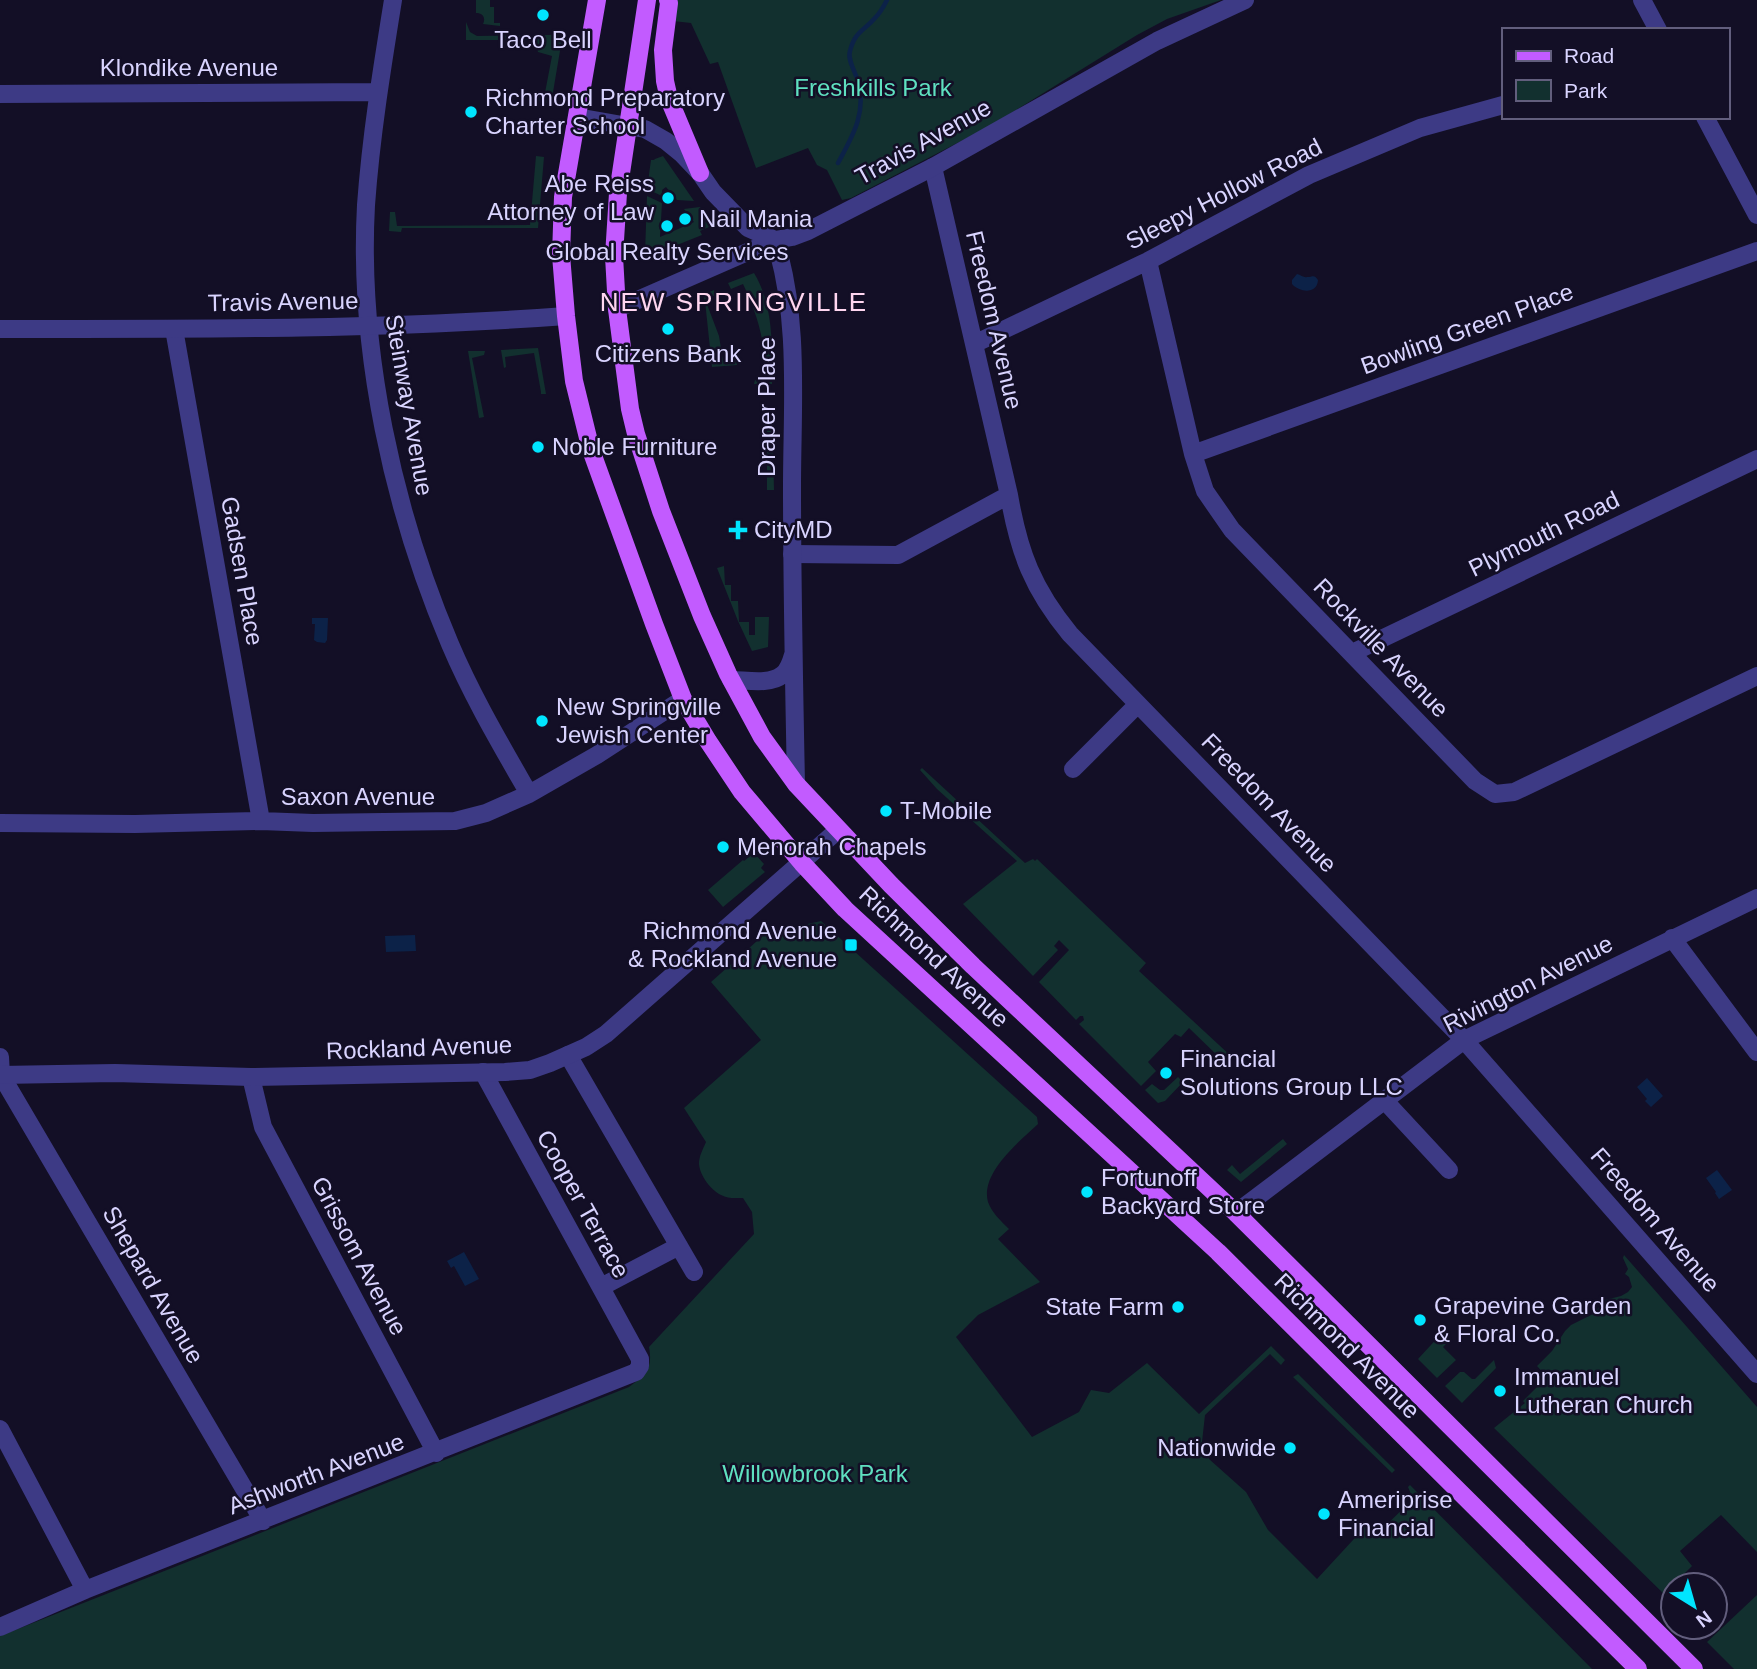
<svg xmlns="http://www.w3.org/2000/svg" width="1757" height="1669" viewBox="0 0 1757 1669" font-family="Arial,sans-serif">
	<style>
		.green { fill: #12302f }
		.water { fill: #0c2248 }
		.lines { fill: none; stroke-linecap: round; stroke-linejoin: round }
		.stream { stroke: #0c2248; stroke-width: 4.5 }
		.minor { stroke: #3d3a85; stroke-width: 18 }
		.tertiary { stroke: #3d3a85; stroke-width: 18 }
		.primary { stroke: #c25bff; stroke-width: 18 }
		.poi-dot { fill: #00e5ff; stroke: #130f26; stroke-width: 2.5 }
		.labels { text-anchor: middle; stroke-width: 5; stroke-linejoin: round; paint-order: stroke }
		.poi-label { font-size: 24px; fill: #d9d4ff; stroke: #130f26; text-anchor: start }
		.street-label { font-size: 24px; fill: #d9d4ff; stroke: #130f26 }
		.park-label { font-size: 24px; fill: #5fe0c0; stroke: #130f26 }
		.neighbourhood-label { font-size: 26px; letter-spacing: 2px; fill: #ffd6f0; stroke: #130f26 }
	</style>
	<rect width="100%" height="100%" fill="#130f26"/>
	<path class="green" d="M 476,0 L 490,0 L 490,7 L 494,7 L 494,23 L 500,23 L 500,26 L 483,24 C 486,18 483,13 476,13 Z
		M 676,0 L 1221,0 L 1167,19 L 1137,35 L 992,125 L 851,198 L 842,200 L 827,170 L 817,165 L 808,148 L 756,168 L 718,62 L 710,64 L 691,23 L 673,21 Z
		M 466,22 L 470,32 L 477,36 L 550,35 L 559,33 L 558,39 L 562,39 L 551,104 L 533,100 L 531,99 L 533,97 L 544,98 L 552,56 L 538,52 L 535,40 L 466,40 Z
		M 536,156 L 544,157 L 538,228 L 402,228 L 401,232 L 389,231 L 390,212 L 395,212 L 397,226 L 530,225 Z
		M 663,156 L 694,201 L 677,200 L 666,187 L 662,190 L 662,196 L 647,189 L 651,160 L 654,160 L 655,159 Z
		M 647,196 L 662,203 L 660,237 L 694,222 L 684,209 L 700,207 L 716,224 L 700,231 L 702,235 L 647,257 L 645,254 Z
		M 754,273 C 774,306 772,346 772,384 L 754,384 L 755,380 L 766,379 C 766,345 758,315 743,284 L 731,289 L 728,283 Z
		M 714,290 L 716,295 L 705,299 L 719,336 L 723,361 L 736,360 L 737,365 L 712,367 L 705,301 L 703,295 Z
		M 538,348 L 546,394 L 541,394 L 541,392 L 534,353 L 505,357 L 506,367 L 504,368 L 501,350 Z
		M 485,351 L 484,355 L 472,358 L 484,417 L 479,418 L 468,351 Z
		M 767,406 L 772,406 L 774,490 L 767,490 Z
		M 724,566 L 725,585 L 731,585 L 731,601 L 738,601 L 739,622 L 749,622 L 749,635 L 755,635 L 755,617 L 769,617 L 768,647 L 752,651 L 738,621 L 717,568 Z
		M 922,768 L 1025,863 L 1033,859 L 1035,861 L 1037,859 L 1146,963 L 1139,971 L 1232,1057 L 1222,1067 L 1220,1063 L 1222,1060 L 1189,1028 L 1181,1037 L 1175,1034 L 1148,1062 L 1156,1071 L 1141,1086 L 1079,1024 L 1084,1020 L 1083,1016 L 1080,1016 L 1076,1020 L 1039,982 L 1069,950 L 1059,940 L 1054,946 L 1058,950 L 1033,976 L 963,904 L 1017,861 L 937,789 L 920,770 Z
		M 754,853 L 764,864 L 761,868 L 765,872 L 723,907 L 708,890 L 743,860 L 744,861 Z
		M 821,921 L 1037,1117 L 1038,1124 C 1019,1142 980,1173 988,1202 C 992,1213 1001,1221 1009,1229 L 998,1239 L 1040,1282 L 978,1315 L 956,1337 L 1032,1437 L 1079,1412 L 1091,1390 L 1109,1393 L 1147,1363 L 1199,1414 L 1271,1346 L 1285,1360 L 1281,1365 L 1270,1354 L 1205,1415 L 1202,1442 L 1209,1459 L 1246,1492 L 1268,1530 L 1317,1579 L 1365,1527 L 1375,1536 L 1413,1499 L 1408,1487 L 1410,1485 L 1592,1669 L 0,1669 L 0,1636 L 629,1387 C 646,1375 653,1369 649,1347 L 754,1234 L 752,1212 L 743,1198 C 735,1198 728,1199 721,1195 C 711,1190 700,1176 699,1164 C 699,1156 703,1149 706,1142 L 684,1108 L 761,1040 L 711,982 L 766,933 Z
		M 1178,1077 L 1183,1082 L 1165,1101 L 1158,1103 L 1145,1090 L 1152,1084 L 1160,1090 L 1164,1090 Z
		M 1283,1139 L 1287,1144 L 1241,1182 L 1227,1170 L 1232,1165 L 1240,1174 Z
		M 1624,1255 L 1757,1407 L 1757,1552 L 1721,1515 L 1680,1551 L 1692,1566 L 1664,1594 L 1494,1428 L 1525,1403 L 1523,1401 L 1547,1377 L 1537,1366 L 1552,1351 L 1565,1331 L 1571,1325 L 1593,1314 L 1605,1300 L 1621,1296 L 1628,1292 L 1632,1287 L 1629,1277 L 1625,1274 L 1628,1269 L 1623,1258 Z
		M 1442,1333 L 1450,1340 L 1443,1347 L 1456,1360 L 1437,1378 L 1418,1359 Z
		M 1494,1360 L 1496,1368 L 1462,1403 L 1445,1386 L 1460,1372 L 1464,1372 L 1472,1379 L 1475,1379 Z
		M 1298,1374 L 1395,1470 L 1392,1473 L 1293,1377 Z
		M 1757,1595 L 1757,1669 L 1734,1669 L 1707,1642 Z"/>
	<path class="water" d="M 1297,274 C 1301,275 1304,278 1307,277 C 1313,277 1314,274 1318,280 C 1317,295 1299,292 1292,284 L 1292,280 Z
		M 312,618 L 328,618 L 327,640 L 325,643 L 317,642 L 314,640 L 315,624 L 312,624 Z
		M 415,935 L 416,951 L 386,952 L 385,936 Z
		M 1647,1078 L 1663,1096 L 1651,1107 L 1645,1101 L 1647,1099 L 1637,1087 Z
		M 1717,1170 L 1732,1190 L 1719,1199 L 1715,1193 L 1716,1192 L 1706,1178 Z
		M 464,1252 L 479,1279 L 465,1286 L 454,1266 L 451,1268 L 447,1261 Z"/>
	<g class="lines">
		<path class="stream" d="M 838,163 C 852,137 867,113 858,82 C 856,72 847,60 850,51 C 855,31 864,31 875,18 C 880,13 884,6 887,0"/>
		<path class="minor" d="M 393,0 C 382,68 371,136 366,205 C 358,350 393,510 450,644 C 472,696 501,745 529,794
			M 1642,0 L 1658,30
			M 0,94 L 378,92
			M 1705,117 L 1757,215
			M 933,167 L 1009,495 C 1019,553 1033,589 1070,634 L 1464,1040 L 1757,1374
			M 1148,261 L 1193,454 L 1205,491 L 1232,530 L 1475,781 L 1495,794 L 1514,792 L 1757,676
			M 617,309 L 775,240
			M 174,329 L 261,821
			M 974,344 L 1148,261 L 1309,175 L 1420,128 L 1503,105
			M 1193,454 L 1757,251
			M 792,554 L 898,555 L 1009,495
			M 1352,653 L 1757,459
			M 1073,769 L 1138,704
			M 0,823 L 135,824 L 261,821 L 313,823 L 455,821 L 486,813 L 529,794 L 597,755 L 683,699
			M 1672,938 L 1757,1052
			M 568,1055 L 694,1272
			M 0,1057 L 1,1075 L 263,1521
			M 251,1077 L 263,1127 L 436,1453
			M 1385,1101 L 1449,1170
			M 1236,1213 L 1464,1040 L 1757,898
			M 601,1287 L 679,1246
			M 0,1429 L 85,1590
			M 0,1627 L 85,1590 L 636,1372 L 640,1366 L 640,1359 L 483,1072"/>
		<path class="tertiary" d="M 577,117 L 645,129 L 666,141 L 682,154 L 700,173 L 713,192 L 748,228 L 775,240 C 800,319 792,405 792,487 C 792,586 794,685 796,784
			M 775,240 L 792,237 L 808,231 L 933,167 L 1157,41 L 1245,0
			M 0,329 C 189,329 378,330 566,316
			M 731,680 C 746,680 770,685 782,675 C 788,671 791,662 793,655
			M 0,1075 L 115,1073 L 251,1077 L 505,1072 L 530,1070 L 550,1063 L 586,1047 L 606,1034 L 838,830"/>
		<path class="primary" d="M 597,0 L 563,197 L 561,255 L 566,316 L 574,381 L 591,450 L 654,624 L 683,699 L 708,741 L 742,792 L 802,863 L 845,909 L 1218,1252 L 1638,1669
			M 647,0 L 618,193 L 614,256 L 617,309 L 630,409 L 636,434 L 661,511 L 702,616 L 728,674 L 762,737 L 796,784 L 891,885 L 973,966 L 1236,1213 L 1694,1669
			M 668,0 L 669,3 L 663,50 L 665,81 L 669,99 L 700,173"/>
	</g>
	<g class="poi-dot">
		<circle cx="543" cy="15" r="7"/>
		<circle cx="471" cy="112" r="7"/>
		<circle cx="668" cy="198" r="7"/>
		<circle cx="685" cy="219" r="7"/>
		<circle cx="667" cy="226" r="7"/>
		<circle cx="668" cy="329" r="7"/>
		<circle cx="538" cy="447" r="7"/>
		<path d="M734.5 519.5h7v7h7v7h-7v7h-7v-7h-7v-7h7z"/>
		<circle cx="542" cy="721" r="7"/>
		<circle cx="886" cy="811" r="7"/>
		<circle cx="723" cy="847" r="7"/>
		<rect x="844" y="938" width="14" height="14" rx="3.5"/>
		<circle cx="1166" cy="1073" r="7"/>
		<circle cx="1087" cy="1192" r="7"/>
		<circle cx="1178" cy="1307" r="7"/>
		<circle cx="1420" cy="1320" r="7"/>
		<circle cx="1500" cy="1391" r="7"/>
		<circle cx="1290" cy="1448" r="7"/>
		<circle cx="1324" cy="1514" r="7"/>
	</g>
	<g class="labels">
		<g class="poi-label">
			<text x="543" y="48" text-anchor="middle">Taco Bell</text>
			<text x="485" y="106">Richmond Preparatory<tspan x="485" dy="28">Charter School</tspan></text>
			<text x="654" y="192" text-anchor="end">Abe Reiss<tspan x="654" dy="28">Attorney of Law</tspan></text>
			<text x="699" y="227">Nail Mania</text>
			<text x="667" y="260" text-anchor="middle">Global Realty Services</text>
			<text x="668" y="362" text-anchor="middle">Citizens Bank</text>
			<text x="552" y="455">Noble Furniture</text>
			<text x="754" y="538">CityMD</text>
			<text x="556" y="715">New Springville<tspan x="556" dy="28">Jewish Center</tspan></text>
			<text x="900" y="819">T-Mobile</text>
			<text x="737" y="855">Menorah Chapels</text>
			<text x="837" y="939" text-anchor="end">Richmond Avenue<tspan x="837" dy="28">&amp; Rockland Avenue</tspan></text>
			<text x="1180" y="1067">Financial<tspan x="1180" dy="28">Solutions Group LLC</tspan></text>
			<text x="1101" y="1186">Fortunoff<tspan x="1101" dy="28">Backyard Store</tspan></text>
			<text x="1434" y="1314">Grapevine Garden<tspan x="1434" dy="28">&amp; Floral Co.</tspan></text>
			<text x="1164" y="1315" text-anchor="end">State Farm</text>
			<text x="1514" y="1385">Immanuel<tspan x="1514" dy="28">Lutheran Church</tspan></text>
			<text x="1276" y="1456" text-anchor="end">Nationwide</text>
			<text x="1338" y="1508">Ameriprise<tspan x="1338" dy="28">Financial</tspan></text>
		</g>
		<g class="street-label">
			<text x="189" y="76">Klondike Avenue</text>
			<text transform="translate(923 142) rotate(-29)" y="8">Travis Avenue</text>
			<text transform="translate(1224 194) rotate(-27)" y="8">Sleepy Hollow Road</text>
			<text transform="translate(283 302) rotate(-1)" y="8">Travis Avenue</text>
			<text transform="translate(994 320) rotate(77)" y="8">Freedom Avenue</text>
			<text transform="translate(1467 329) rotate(-20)" y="8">Bowling Green Place</text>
			<text transform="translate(409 405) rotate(80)" y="8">Steinway Avenue</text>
			<text transform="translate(767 407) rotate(-90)" y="8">Draper Place</text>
			<text transform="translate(1544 534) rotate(-26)" y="8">Plymouth Road</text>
			<text transform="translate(242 571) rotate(80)" y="8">Gadsen Place</text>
			<text transform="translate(1381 648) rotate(46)" y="8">Rockville Avenue</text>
			<text x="358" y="805">Saxon Avenue</text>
			<text transform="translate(1269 803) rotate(46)" y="8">Freedom Avenue</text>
			<text transform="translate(934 957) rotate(43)" y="8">Richmond Avenue</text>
			<text transform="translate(1528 984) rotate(-27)" y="8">Rivington Avenue</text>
			<text transform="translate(419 1048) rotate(-2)" y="8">Rockland Avenue</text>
			<text transform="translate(583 1204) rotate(61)" y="8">Cooper Terrace</text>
			<text transform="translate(1655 1220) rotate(49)" y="8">Freedom Avenue</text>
			<text transform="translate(359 1256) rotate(62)" y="8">Grissom Avenue</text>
			<text transform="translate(153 1285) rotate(60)" y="8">Shepard Avenue</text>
			<text transform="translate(1347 1346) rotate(45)" y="8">Richmond Avenue</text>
			<text transform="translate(316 1474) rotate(-21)" y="8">Ashworth Avenue</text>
		</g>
		<g class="park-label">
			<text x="873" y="96">Freshkills Park</text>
			<text x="815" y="1482">Willowbrook Park</text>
		</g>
		<g class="neighbourhood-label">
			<text x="734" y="311">NEW SPRINGVILLE</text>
		</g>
	</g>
	<rect x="1502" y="28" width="228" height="91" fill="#130f26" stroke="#625e7d" stroke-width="2"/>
	<rect x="1516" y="51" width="35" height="10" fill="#c25bff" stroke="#625e7d" stroke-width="2"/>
	<text x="1564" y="63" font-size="21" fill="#d9d4ff">Road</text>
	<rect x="1516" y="80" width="35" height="21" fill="#12302f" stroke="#625e7d" stroke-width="2"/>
	<text x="1564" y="98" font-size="21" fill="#d9d4ff">Park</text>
	<g transform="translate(1694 1606) rotate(143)"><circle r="33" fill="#130f26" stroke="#625e7d" stroke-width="2"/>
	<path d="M0-5L12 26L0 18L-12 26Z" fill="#00e5ff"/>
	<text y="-10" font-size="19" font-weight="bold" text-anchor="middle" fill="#d9d4ff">N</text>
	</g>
</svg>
